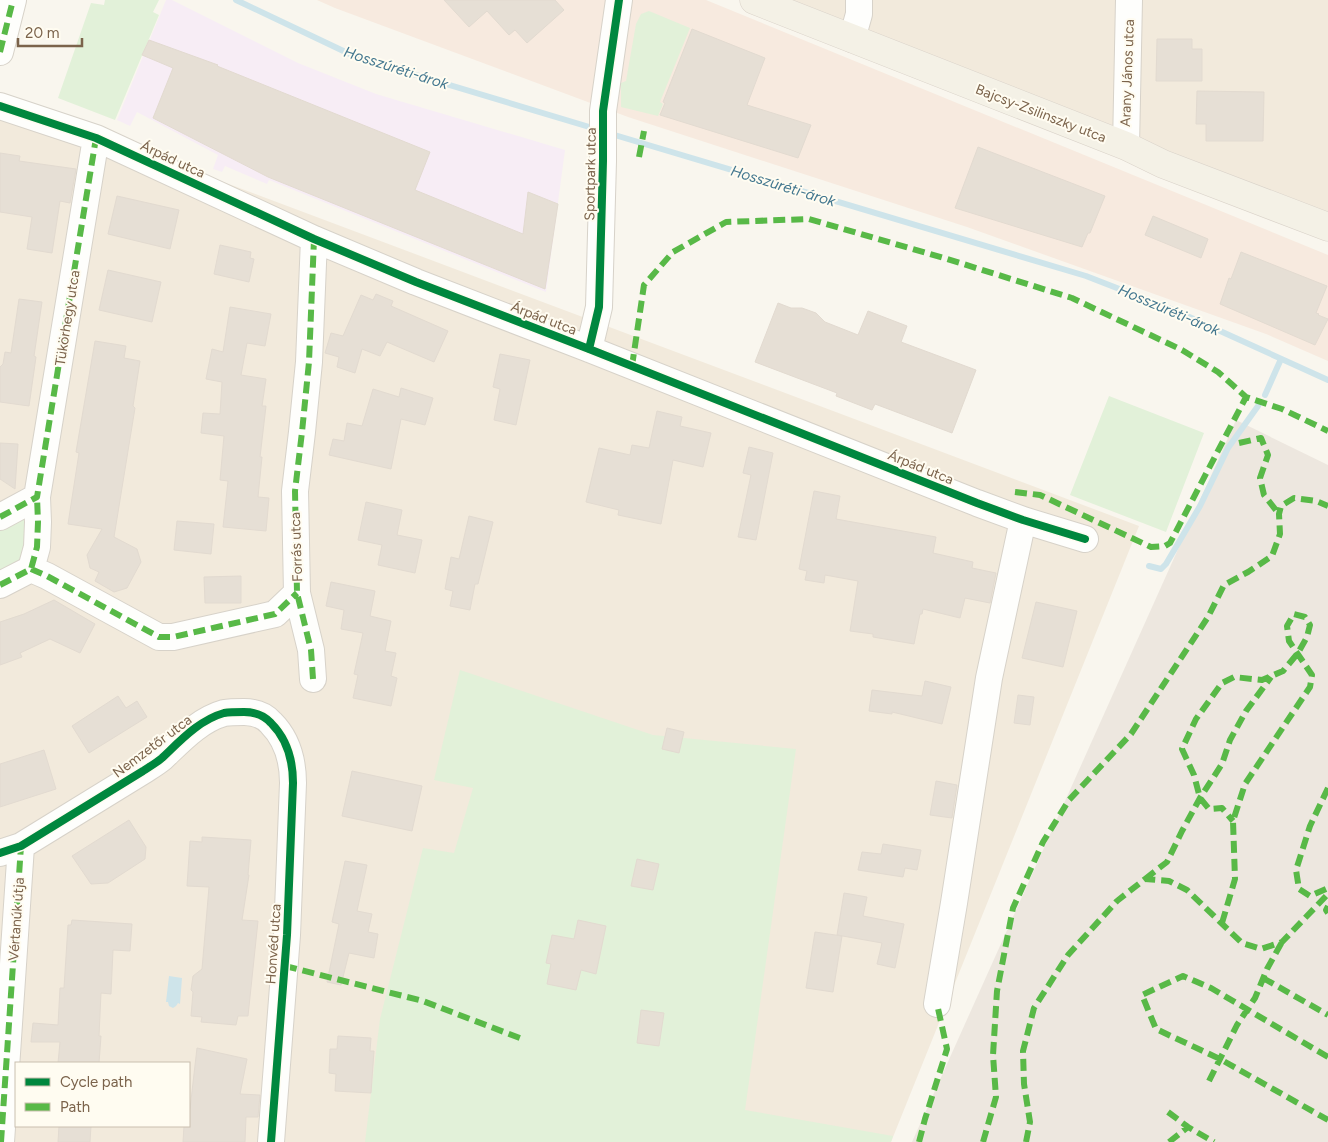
<svg xmlns="http://www.w3.org/2000/svg" width="1328" height="1142" viewBox="0 0 1328 1142" font-family="Figtree,sans-serif">
	<style>
		.residential { fill: #f2eadc; fill-rule: evenodd }
		.commercial { fill: #f7eadf }
		.industrial { fill: #ede7df }
		.education { fill: #f7edf5 }
		.green { fill: #e2f1d9 }
		.water { fill: #cee4ea }
		.lines { fill: none; stroke-linecap: round; stroke-linejoin: round }
		.stream { stroke: #cee4ea; stroke-width: 6 }
		.building { fill: #e6dfd5; stroke: #e2dad0 }
		.minor-casing { stroke: #d7d2c9; stroke-width: 28 }
		.major-casing { stroke: #dad3ca; stroke-width: 29 }
		.minor { stroke: #fefefc; stroke-width: 26 }
		.major { stroke: #f4f1e6; stroke-width: 28 }
		.quiet { stroke: #58b947; stroke-width: 6; stroke-dasharray: 12 6; stroke-linecap: butt }
		.cycleway-casing { stroke: #fffcf1; stroke-width: 11 }
		.cycleway { stroke: #00873e; stroke-width: 8 }
		.labels { text-anchor: middle; stroke-width: 4; stroke-linejoin: round; paint-order: stroke }
		.street-label { font-size: 14px; fill: #7b634b; stroke: #fffcf1 }
		.water-label { font-size: 15px; font-style: italic; fill: #43778f; stroke: #fffcf1 }
	</style>
	<rect width="100%" height="100%" fill="#f9f6ee"/>
	<path class="residential" d="M 792,0 L 1328,0 L 1328,217 L 1310,210 Z
		M 0,98 L 1139,526 L 891,1142 L 0,1142 ZM 16,1063 L 189,1063 L 189,1126 L 16,1126 Z"/>
	<path class="commercial" d="M 317,0 L 706,0 L 1328,255 L 1328,361 L 1266,334 L 967,227 L 628,117 L 335,8 Z"/>
	<path class="industrial" d="M 1236,420 L 1328,465 L 1328,1142 L 912,1142 Z"/>
	<path class="education" d="M 166,0 L 172,0 L 298,63 L 376,94 L 565,150 L 546,292 L 269,180 L 267,184 L 225,166 L 222,172 L 213,169 L 218,155 L 137,112 L 130,126 L 117,120 Z"/>
	<path class="green" d="M 105,0 L 159,0 L 153,12 L 159,15 L 115,120 L 58,98 L 91,3 L 104,5 Z
		M 649,11 L 690,28 L 660,102 L 663,104 L 658,116 L 621,107 L 621,83 L 626,81 L 636,24 L 641,14 Z
		M 1109,396 L 1204,433 L 1166,532 L 1070,495 Z
		M 26,513 L 25,560 L 0,578 L 0,527 Z
		M 460,670 L 653,735 L 796,749 L 745,1110 L 893,1136 L 891,1142 L 365,1142 L 380,1019 L 423,848 L 454,853 L 473,788 L 434,780 Z"/>
	<path class="water" d="M 169,976 L 182,978 L 180,1004 L 178,1003 L 176,1006 L 173,1008 L 169,1006 L 168,1002 L 166,1002 Z"/>
	<g class="lines">
		<path class="stream" d="M 236,0 L 356,57 L 596,129
			M 608,133 L 1086,276 L 1176,311 L 1328,380
			M 1265,395 L 1281,359
			M 1149,566 L 1161,569 L 1166,564 L 1200,506 L 1228,448 L 1258,406"/>
	</g>
	<path class="building" d="M 444,0 L 555,0 L 564,10 L 527,43 L 515,30 L 509,35 L 487,11 L 469,27 Z
		M 692,29 L 765,58 L 747,105 L 811,125 L 798,158 L 660,115 L 665,103 L 663,102 Z
		M 1157,39 L 1192,39 L 1192,49 L 1202,49 L 1202,81 L 1156,81 Z
		M 149,40 L 218,65 L 217,66 L 430,152 L 415,190 L 523,234 L 528,192 L 558,204 L 545,289 L 268,177 L 153,118 L 173,68 L 142,55 Z
		M 1197,91 L 1264,92 L 1263,141 L 1206,141 L 1206,124 L 1196,124 Z
		M 978,147 L 1105,196 L 1090,233 L 1088,233 L 1082,247 L 955,208 Z
		M 0,153 L 20,156 L 19,161 L 76,169 L 70,203 L 60,201 L 52,253 L 27,249 L 32,217 L 0,212 Z
		M 117,196 L 179,210 L 170,249 L 108,234 Z
		M 1153,216 L 1208,239 L 1201,258 L 1145,235 Z
		M 220,245 L 251,252 L 250,258 L 254,259 L 249,282 L 214,274 Z
		M 1241,252 L 1327,286 L 1316,313 L 1319,314 L 1318,315 L 1328,319 L 1315,345 L 1220,304 L 1229,278 L 1231,279 Z
		M 108,270 L 161,282 L 152,322 L 99,310 Z
		M 376,294 L 393,301 L 391,306 L 448,331 L 434,362 L 387,342 L 380,356 L 362,349 L 355,373 L 337,367 L 339,357 L 325,353 L 331,333 L 343,336 L 361,295 L 373,300 Z
		M 19,299 L 42,302 L 34,356 L 36,357 L 29,406 L 0,402 L 0,367 L 3,364 L 5,352 L 11,353 Z
		M 778,303 L 791,308 L 802,308 L 816,313 L 825,322 L 858,335 L 868,311 L 907,326 L 901,342 L 976,370 L 952,433 L 875,404 L 872,410 L 836,396 L 837,393 L 755,362 Z
		M 230,307 L 271,314 L 265,346 L 247,343 L 241,375 L 266,379 L 262,406 L 266,406 L 260,457 L 262,457 L 258,497 L 269,498 L 266,531 L 223,527 L 228,481 L 220,480 L 224,436 L 201,433 L 203,413 L 220,414 L 222,382 L 206,379 L 212,349 L 223,352 Z
		M 95,341 L 126,346 L 124,358 L 140,361 L 133,406 L 135,408 L 114,537 L 137,549 L 141,562 L 127,588 L 114,592 L 95,581 L 99,572 L 90,568 L 87,555 L 102,529 L 68,524 L 79,453 L 76,452 Z
		M 500,354 L 530,360 L 516,425 L 494,420 L 500,389 L 493,387 Z
		M 401,388 L 433,398 L 425,425 L 401,419 L 391,469 L 329,455 L 333,439 L 344,441 L 347,423 L 362,426 L 373,389 L 399,397 Z
		M 657,411 L 682,417 L 680,426 L 711,433 L 703,467 L 673,460 L 661,524 L 618,515 L 619,510 L 586,502 L 599,448 L 630,455 L 632,445 L 649,448 Z
		M 0,443 L 18,444 L 15,489 L 0,479 Z
		M 749,447 L 773,453 L 756,540 L 738,537 L 751,475 L 743,473 Z
		M 814,491 L 840,496 L 836,519 L 936,537 L 933,553 L 973,562 L 972,568 L 996,573 L 990,603 L 965,598 L 960,618 L 923,609 L 922,614 L 920,614 L 914,644 L 873,637 L 873,634 L 850,631 L 858,581 L 825,575 L 824,583 L 805,580 L 807,571 L 799,569 Z
		M 366,502 L 402,510 L 397,535 L 422,540 L 415,573 L 378,565 L 382,545 L 358,540 Z
		M 469,516 L 493,522 L 478,584 L 475,584 L 470,610 L 450,606 L 453,591 L 445,589 L 451,557 L 459,559 Z
		M 177,521 L 214,524 L 211,554 L 174,550 Z
		M 241,576 L 241,603 L 205,603 L 204,577 Z
		M 331,582 L 375,591 L 370,616 L 391,621 L 385,651 L 396,653 L 391,676 L 397,678 L 391,706 L 353,698 L 358,675 L 354,674 L 363,633 L 341,629 L 344,610 L 326,606 Z
		M 54,600 L 95,624 L 80,653 L 50,639 L 20,653 L 22,657 L 0,665 L 0,622 L 24,614 Z
		M 1036,602 L 1077,611 L 1063,667 L 1022,658 Z
		M 925,681 L 951,687 L 942,724 L 892,712 L 892,714 L 869,711 L 872,690 L 922,696 Z
		M 1018,695 L 1034,697 L 1030,725 L 1014,723 Z
		M 118,696 L 126,708 L 137,701 L 147,717 L 89,753 L 72,726 Z
		M 667,728 L 684,732 L 679,753 L 662,749 Z
		M 44,750 L 56,789 L 0,807 L 0,764 Z
		M 352,771 L 422,786 L 412,831 L 342,816 Z
		M 936,781 L 957,785 L 952,818 L 930,815 Z
		M 129,820 L 146,847 L 145,859 L 108,883 L 91,884 L 72,856 Z
		M 202,837 L 251,840 L 248,875 L 249,875 L 242,920 L 258,921 L 248,1016 L 238,1016 L 236,1025 L 201,1022 L 202,1017 L 191,1016 L 193,992 L 191,990 L 193,976 L 202,969 L 209,887 L 187,886 L 190,841 L 202,842 Z
		M 883,844 L 921,850 L 917,870 L 905,868 L 903,877 L 858,870 L 862,852 L 881,854 Z
		M 637,859 L 659,864 L 653,890 L 631,886 Z
		M 345,861 L 367,865 L 357,911 L 372,914 L 368,932 L 378,934 L 374,958 L 349,953 L 341,985 L 327,982 L 339,924 L 332,922 Z
		M 844,893 L 867,897 L 863,916 L 904,924 L 895,968 L 877,964 L 882,943 L 837,935 Z
		M 72,920 L 132,924 L 130,951 L 113,950 L 111,994 L 101,993 L 99,1036 L 101,1036 L 99,1063 L 58,1063 L 60,1042 L 31,1042 L 33,1023 L 58,1025 L 60,988 L 64,988 L 68,925 L 71,925 Z
		M 578,920 L 606,926 L 596,974 L 581,970 L 576,990 L 547,984 L 551,964 L 546,963 L 552,935 L 574,939 Z
		M 815,932 L 842,936 L 833,992 L 806,988 Z
		M 641,1010 L 664,1013 L 659,1046 L 637,1043 Z
		M 338,1036 L 371,1038 L 370,1051 L 374,1051 L 371,1093 L 335,1091 L 336,1074 L 329,1073 L 330,1049 L 337,1049 Z
		M 197,1048 L 247,1059 L 240,1094 L 260,1095 L 258,1117 L 246,1117 L 245,1142 L 183,1142 L 184,1126 L 189,1126 L 189,1110 L 190,1109 Z
		M 59,1126 L 91,1126 L 90,1142 L 58,1142 Z"/>
	<g class="lines">
		<defs>
			<path id="minor" d="M 852,39 L 859,14 L 859,0
				M 0,52 L 13,0
				M 0,106 L 96,138 L 314,239 L 416,282 L 589,349 L 977,503 L 1023,520 L 1085,539
				M 1126,146 L 1129,0
				M 589,349 L 599,307 L 603,161 L 603,111 L 619,0
				M 0,517 L 37,497 L 96,138
				M 31,569 L 47,576 L 159,637 L 173,637 L 275,614 L 297,593
				M 0,585 L 31,569 L 37,547 L 38,522 L 37,497
				M 313,679 L 311,650 L 297,593 L 295,491 L 302,432 L 309,362 L 314,239
				M 0,853 L 21,846 L 143,771 C 149,767 156,763 162,758 C 180,741 199,720 224,713 C 230,712 237,712 244,712 C 254,712 264,715 271,723 C 287,739 293,761 293,783 L 287,935 L 271,1142
				M 937,1004 L 954,903 L 989,678 L 1023,520
				M 1,1142 L 21,846"/>
			<path id="major" d="M 754,0 L 1126,146 L 1163,164 L 1328,227"/>
		</defs>
		<use href="#minor" class="minor-casing"/>
		<use href="#major" class="major-casing"/>
		<use href="#minor" class="minor"/>
		<use href="#major" class="major"/>
		<path class="quiet" d="M 0,52 L 13,0
			M 639,157 L 644,131
			M 632,366 L 644,285 L 673,252 L 726,222 L 809,219 L 944,258 L 1072,298 L 1182,350 L 1218,372 L 1246,397
			M 1239,443 L 1261,438 L 1268,455 L 1260,478 L 1264,495 L 1279,514
			M 1015,492 L 1040,495 L 1151,547 L 1165,546 L 1170,543 L 1246,397 L 1282,409 L 1328,431
			M 0,517 L 37,497 L 96,138
			M 31,569 L 47,576 L 159,637 L 173,637 L 275,614 L 297,593
			M 0,585 L 31,569 L 37,547 L 38,522 L 37,497
			M 313,679 L 311,650 L 297,593 L 295,491 L 302,432 L 309,362 L 314,239
			M 1328,788 L 1310,826 L 1296,870 L 1299,889 L 1310,896 L 1328,888
			M 1145,879 L 1167,862 L 1182,831 L 1200,798 L 1222,764 L 1230,740 L 1246,711 L 1271,677
			M 1328,906 L 1326,910 L 1328,913
			M 1222,923 L 1235,879 L 1233,821 L 1245,784 L 1310,687 L 1312,675 L 1289,641 L 1287,626 L 1294,614 L 1305,617 L 1310,625 L 1307,637 L 1298,653 L 1283,671 L 1262,680 L 1234,677 L 1222,683 L 1196,719 L 1182,749 L 1194,775 L 1200,798 L 1209,809 L 1222,808 L 1233,821
			M 285,966 L 423,1001 L 525,1040
			M 1263,978 L 1328,1015
			M 1328,1057 L 1211,988 L 1183,976 L 1142,995 L 1156,1029 L 1220,1059 L 1328,1120
			M 1209,1081 L 1237,1025 L 1255,998 L 1267,969 L 1282,942
			M 1168,1112 L 1188,1127 L 1214,1142
			M 1,1142 L 21,846
			M 919,1142 L 925,1119 L 947,1049 L 937,1004
			M 983,1142 L 996,1097 L 993,1055 L 997,991 L 1013,908 L 1043,842 L 1069,800 L 1131,734 L 1208,617 L 1224,585 L 1248,572 L 1272,556 L 1280,534 L 1279,514 L 1281,506 L 1294,498 L 1316,501 L 1328,506
			M 1026,1142 L 1030,1122 L 1024,1084 L 1023,1051 L 1034,1008 L 1068,955 L 1117,901 L 1145,879 L 1169,881 L 1187,890 L 1242,943 L 1261,949 L 1282,942 L 1328,894
			M 1169,1142 L 1188,1127"/>
		<defs>
			<path id="cycleway" d="M 0,106 L 96,138 L 314,239 L 416,282 L 589,349 L 977,503 L 1023,520 L 1085,539
				M 589,349 L 599,307 L 603,161 L 603,111 L 619,0
				M 0,853 L 21,846 L 143,771 C 149,767 156,763 162,758 C 180,741 199,720 224,713 C 230,712 237,712 244,712 C 254,712 264,715 271,723 C 287,739 293,761 293,783 L 287,935 L 271,1142"/>
		</defs>
		<use href="#cycleway" class="cycleway-casing"/>
		<use href="#cycleway" class="cycleway"/>
	</g>
	<g class="labels">
		<g class="street-label">
			<text transform="translate(1127 73) rotate(-88)" y="5">Arany János utca</text>
			<text transform="translate(1041 113) rotate(21)" y="5">Bajcsy-Zsilinszky utca</text>
			<text transform="translate(173 159) rotate(25)" y="5">Árpád utca</text>
			<text transform="translate(590 174) rotate(-89)" y="5">Sportpark utca</text>
			<text transform="translate(67 318) rotate(-81)" y="5">Tükörhegy utca</text>
			<text transform="translate(544 318) rotate(21)" y="5">Árpád utca</text>
			<text transform="translate(921 467) rotate(22)" y="5">Árpád utca</text>
			<text transform="translate(296 547) rotate(-92)" y="5">Forrás utca</text>
			<text transform="translate(152 746) rotate(-37)" y="5">Nemzetőr utca</text>
			<text transform="translate(16 919) rotate(-86)" y="5">Vértanúk útja</text>
			<text transform="translate(273 944) rotate(-86)" y="5">Honvéd utca</text>
		</g>
		<g class="water-label">
			<text transform="translate(396 68) rotate(18)" y="5">Hosszúréti-árok</text>
			<text transform="translate(783 186) rotate(17)" y="5">Hosszúréti-árok</text>
			<text transform="translate(1169 310) rotate(23)" y="5">Hosszúréti-árok</text>
		</g>
	</g>
	<rect x="15" y="1062" width="175" height="65" fill="#fffcf1" stroke="#cabfaf"/>
	<rect x="25" y="1078" width="25" height="8" fill="#00873e" stroke="#cabfaf"/>
	<text x="60" y="1087" font-size="15" fill="#7b634b">Cycle path</text>
	<rect x="25" y="1103" width="25" height="8" fill="#58b947" stroke="#cabfaf"/>
	<text x="60" y="1112" font-size="15" fill="#7b634b">Path</text>
	<path d="M18 38v8h64v-8" fill="none" stroke="#7b634b" stroke-width="2.5"/>
	<text x="25" y="38" font-size="15" fill="#7b634b" stroke="#fffcf1" stroke-width="4" paint-order="stroke">20 m</text>
</svg>
